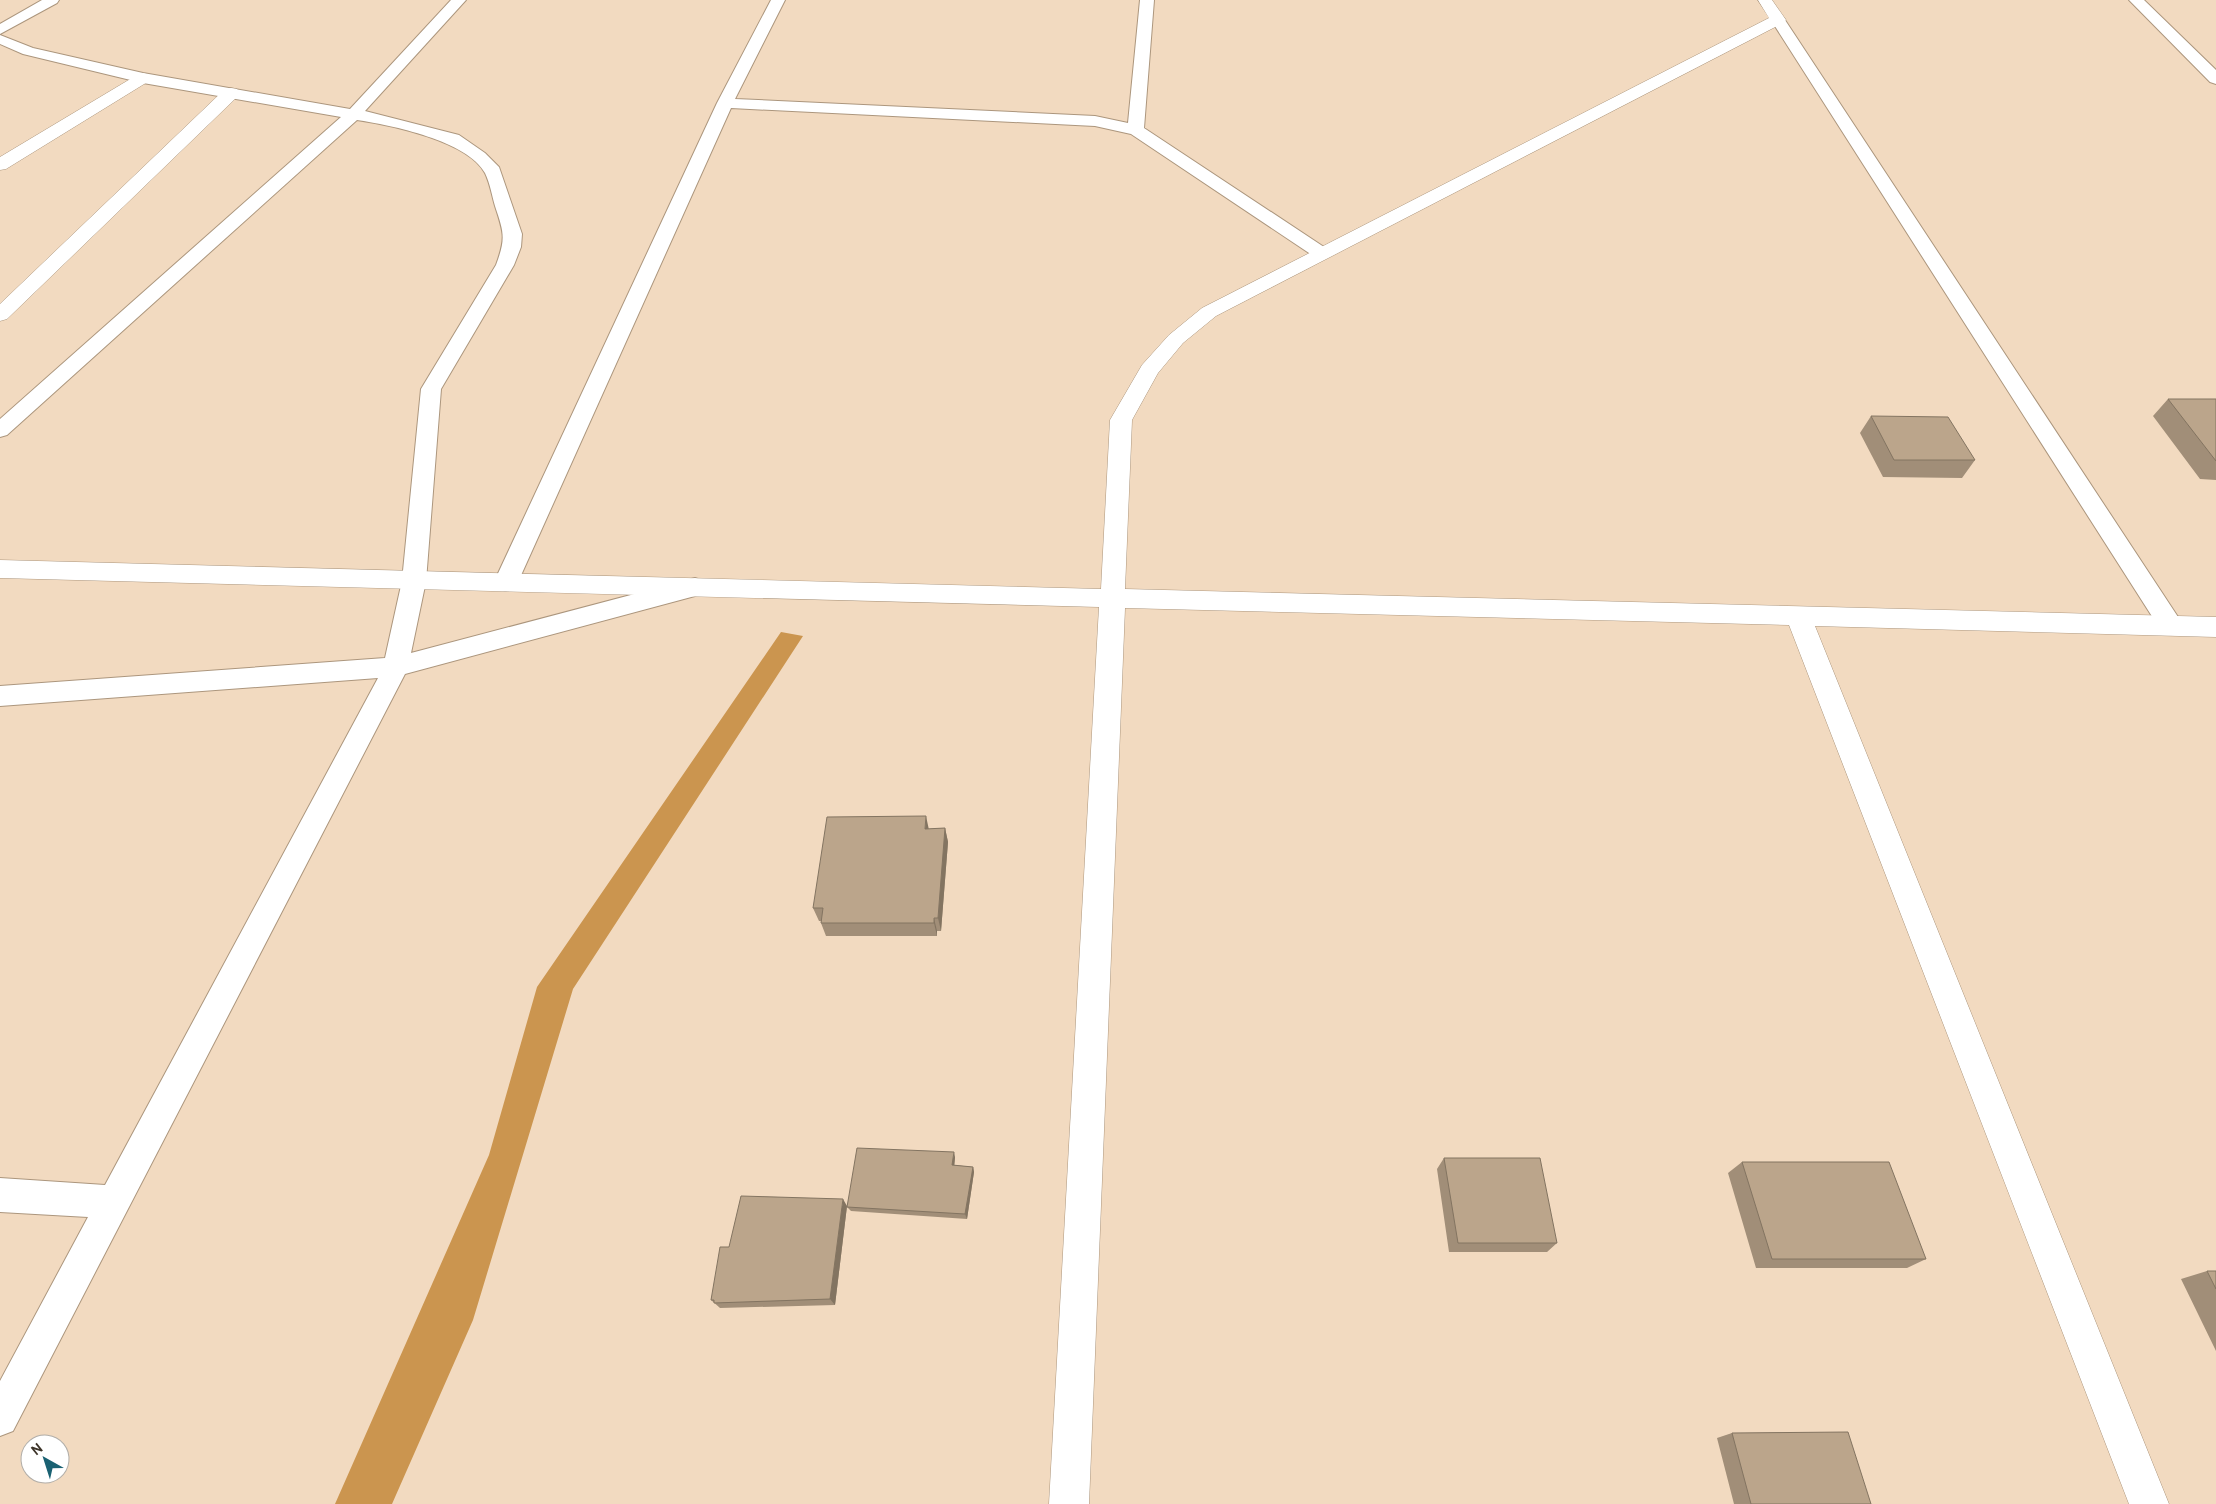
<svg xmlns="http://www.w3.org/2000/svg" width="2216" height="1504" viewBox="0 0 2216 1504" font-family="Overpass,sans-serif">
	<style>
		.water { fill: #cb954f }
		.lines { fill: none; stroke-linecap: round; stroke-linejoin: round }
		.lane-casing { stroke: #ac967d; stroke-width: 2 }
		.street-casing { stroke: #ac967d; stroke-width: 1 }
		.lane { fill: #fff; fill-rule: evenodd }
		.street { fill: #fff; fill-rule: evenodd }
		.wall { fill: #a18e78 }
		.shaded-wall { fill: #837461 }
		.building { fill: #bba58b; stroke: #837461 }
	</style>
	<rect width="100%" height="100%" fill="#f2dac0"/>
	<path class="water" d="M 781,632 L 803,636 L 573,989 L 473,1320 L 392,1504 L 335,1504 L 489,1155 L 537,987 Z"/>
	<g class="lines">
		<defs>
			<path id="lane" d="M 42,0 L 59,0 L 57,3 L 0,34 L 0,24 Z
				M 451,0 L 466,0 L 365,111 L 459,135 L 485,153 L 499,167 L 522,234 L 521,247 L 514,265 L 441,389 L 426,581 L 411,653 L 695,578 L 703,581 L 707,587 L 703,593 L 695,596 L 405,674 L 13,1431 L 0,1436 L 0,1381 L 88,1217 L 0,1212 L 0,1178 L 105,1185 L 378,678 L 0,706 L 0,686 L 385,658 L 402,581 L 421,389 L 496,265 C 506,238 504,233 495,206 C 492,196 490,183 485,173 C 468,141 391,125 357,120 L 7,435 L 0,437 L 0,419 L 341,117 L 143,83 L 23,54 L 0,44 L 0,35 L 33,48 L 143,73 L 350,109 Z
				M 771,0 L 785,0 L 735,99 L 1095,116 L 1128,123 L 1140,0 L 1154,0 L 1144,128 L 1327,249 L 1330,253 L 1327,257 L 1321,258 L 1315,257 L 1131,134 L 1095,126 L 731,108 L 518,582 L 514,588 L 506,591 L 498,588 L 494,582 L 717,103 Z
				M 2129,0 L 2144,0 L 2216,70 L 2216,84 L 2210,82 Z
				M 1778,16 L 1783,17 L 1785,20 L 2180,620 L 2183,626 L 2180,632 L 2171,635 L 2162,632 L 1771,20 L 1773,17 Z"/>
			<path id="street" d="M 1758,0 L 1772,0 L 1786,20 L 1783,23 L 1216,316 L 1183,343 L 1158,373 L 1132,420 L 1125,589 L 2216,617 L 2216,637 L 1815,626 L 2169,1504 L 2129,1504 L 1789,625 L 1125,608 L 1089,1504 L 1049,1504 L 1099,607 L 0,578 L 0,560 L 1101,589 L 1110,420 L 1142,365 L 1169,335 L 1202,308 L 1769,18 Z
				M 143,73 L 149,75 L 151,78 L 149,81 L 6,169 L 0,170 L 0,157 L 137,75 Z
				M 231,88 L 237,89 L 239,93 L 237,97 L 7,319 L 0,321 L 0,304 L 225,89 Z"/>
		</defs>
		<use href="#lane" class="lane-casing"/>
		<use href="#street" class="street-casing"/>
		<use href="#lane" class="lane"/>
		<use href="#street" class="street"/>
	</g>
	<path class="wall" d="M 2168,399 L 2216,399 L 2216,480 L 2200,479 L 2153,416 Z
		M 1871,416 L 1975,460 L 1962,478 L 1883,477 L 1860,433 Z
		M 945,828 L 948,842 L 941,931 L 937,931 L 937,936 L 826,936 L 821,923 L 821,921 L 819,921 L 813,908 L 929,829 Z
		M 955,1157 L 954,1165 L 973,1167 L 974,1172 L 967,1219 L 851,1211 L 847,1207 Z
		M 1444,1158 L 1557,1243 L 1547,1252 L 1449,1252 L 1437,1169 Z
		M 1742,1162 L 1926,1259 L 1907,1268 L 1756,1268 L 1728,1173 Z
		M 847,1206 L 835,1305 L 720,1308 L 711,1300 L 729,1247 Z
		M 2207,1271 L 2216,1271 L 2216,1351 L 2181,1279 Z
		M 1732,1433 L 1871,1504 L 1734,1504 L 1717,1438 Z"/>
	<path class="shaded-wall" d="M 926,816 L 929,830 L 925,829 Z
		M 945,828 L 948,842 L 941,931 L 938,918 Z
		M 934,918 L 937,931 L 937,936 L 934,923 Z
		M 954,1152 L 955,1157 L 954,1170 L 952,1165 Z
		M 973,1167 L 974,1172 L 967,1219 L 965,1214 Z
		M 843,1199 L 847,1206 L 835,1305 L 830,1299 Z"/>
	<path class="building" d="M 2168,399 L 2216,399 L 2216,461 Z
		M 1871,416 L 1948,417 L 1975,460 L 1894,460 Z
		M 926,816 L 925,829 L 945,828 L 938,918 L 934,918 L 934,923 L 821,923 L 823,908 L 813,908 L 827,817 Z
		M 857,1148 L 954,1152 L 952,1165 L 973,1167 L 965,1214 L 847,1207 Z
		M 1444,1158 L 1540,1158 L 1557,1243 L 1458,1243 Z
		M 1742,1162 L 1889,1162 L 1926,1259 L 1772,1259 Z
		M 741,1196 L 843,1199 L 830,1299 L 714,1303 L 714,1300 L 711,1300 L 720,1247 L 729,1247 Z
		M 2207,1271 L 2216,1271 L 2216,1289 Z
		M 1848,1432 L 1871,1504 L 1751,1504 L 1732,1433 Z"/>
	<g transform="translate(45 1459) rotate(321)"><circle r="24" fill="#ffffff" stroke="#b1aea9"/>
	<path d="M0-4L9 19L0 12L-9 19Z" fill="#1a6172"/>
	<text y="-8" font-size="14" font-weight="bold" text-anchor="middle" fill="#3d3429">N</text>
	</g>
</svg>
